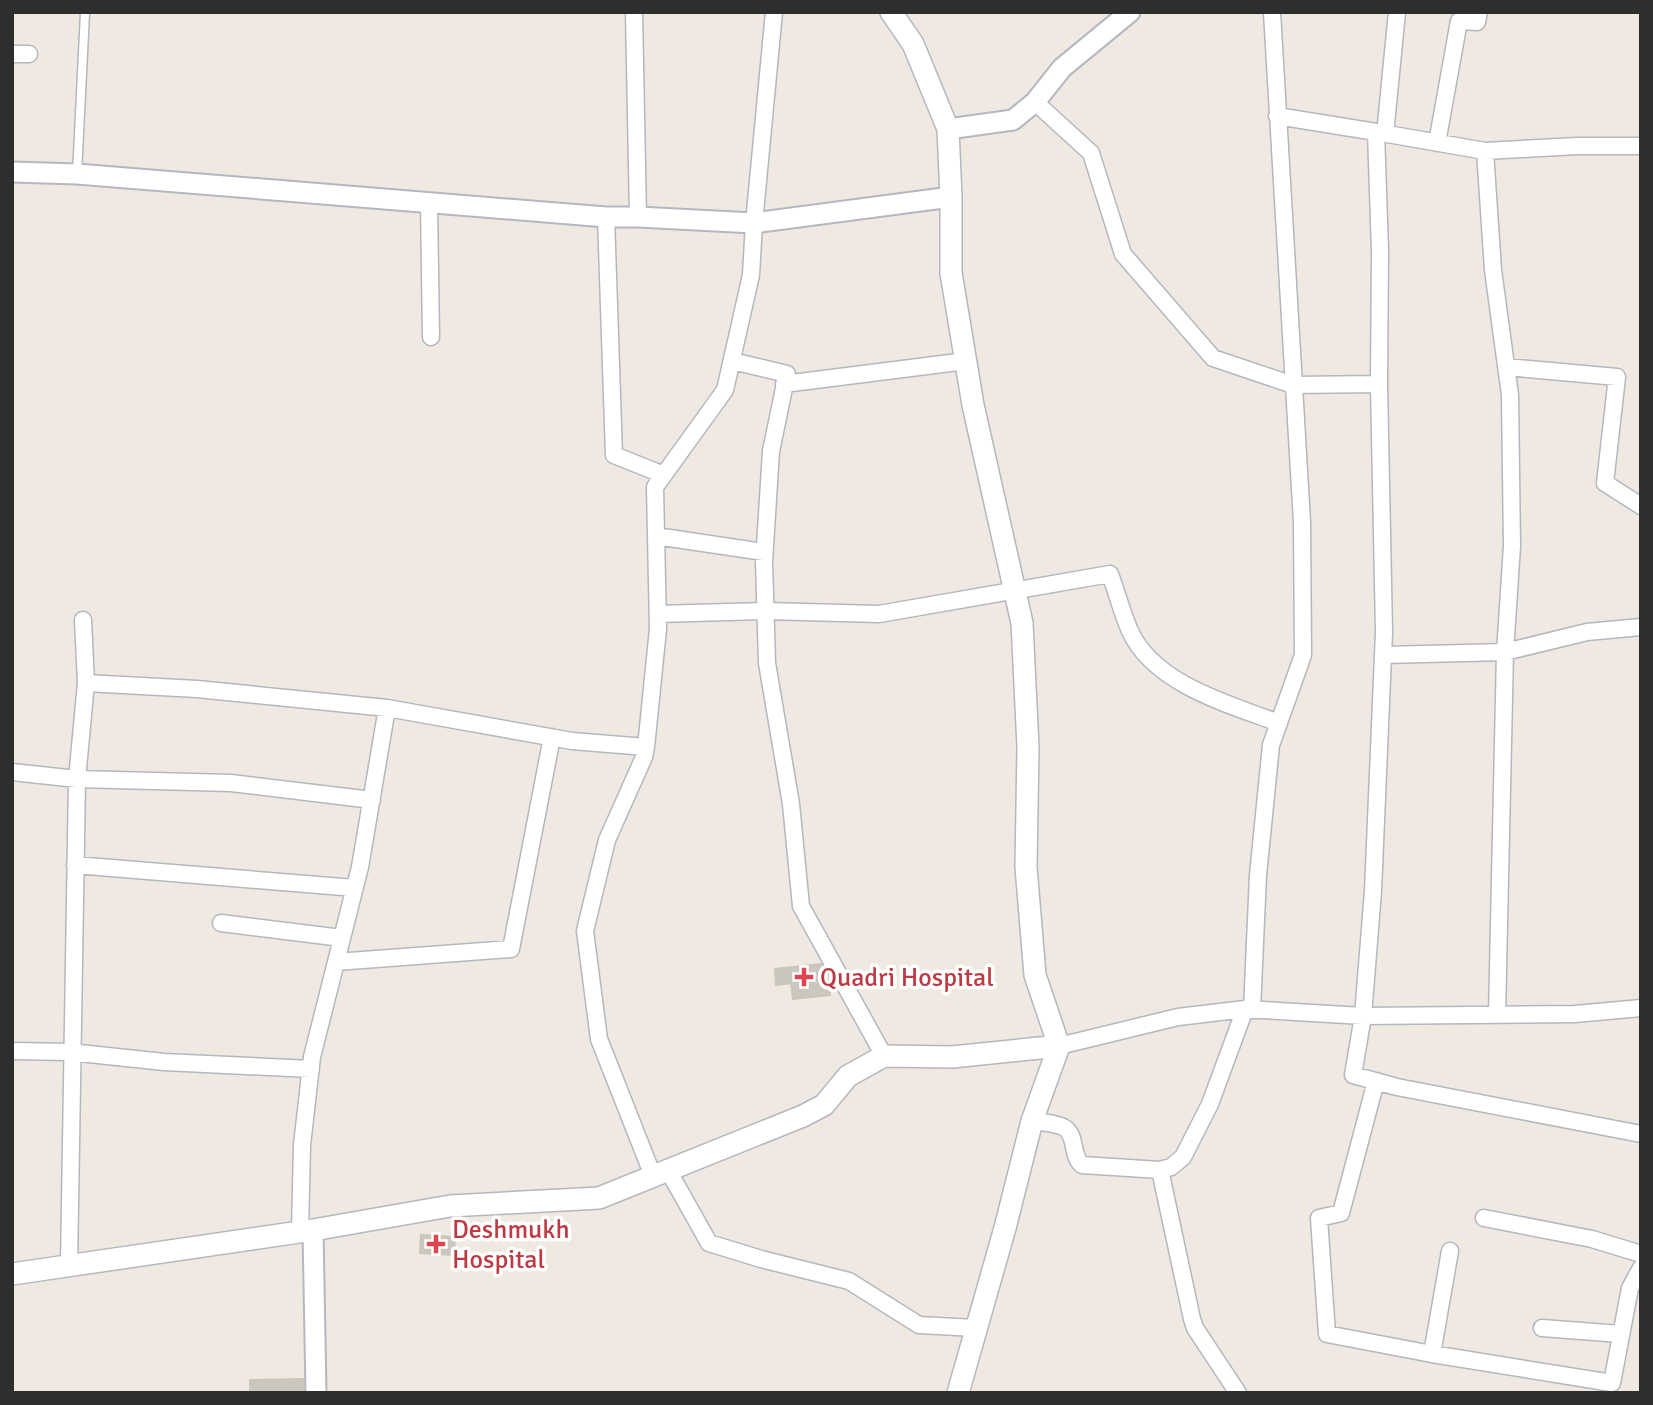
<svg xmlns="http://www.w3.org/2000/svg" width="1653" height="1405" viewBox="0 0 1653 1405" font-family="Signika,sans-serif">
	<style>
		.building { fill: #cbc7bf; stroke: #cbc5ba; stroke-width: 2 }
		.lines { fill: none; stroke-linecap: round; stroke-linejoin: round }
		.service-casing { stroke: #b4b7c1; stroke-width: 11 }
		.minor-casing { stroke: #b4b7c1; stroke-width: 19 }
		.tertiary-casing { stroke: #b4b7c1; stroke-width: 23 }
		.secondary-casing { stroke: #b4b7c1; stroke-width: 24 }
		.service { stroke: #fff; stroke-width: 8 }
		.minor { stroke: #fff; stroke-width: 16 }
		.tertiary { stroke: #fff; stroke-width: 19 }
		.secondary { stroke: #fff; stroke-width: 21 }
		.health-dot { fill: #e0444e; stroke: #fff; stroke-width: 2.5 }
		.labels { text-anchor: middle; stroke-width: 7; stroke-linejoin: round; paint-order: stroke }
		.health-label { font-size: 26px; fill: #be3a42; stroke: #fff; text-anchor: start }
	</style>
	<rect width="100%" height="100%" fill="#efe9e1"/>
	<path class="building" d="M 821,964 L 828,977 L 830,995 L 793,999 L 791,983 L 776,985 L 775,969 Z
		M 421,1235 L 455,1237 L 454,1255 L 420,1253 Z
		M 303,1379 L 304,1393 L 250,1393 L 250,1380 Z"/>
	<g class="lines">
		<defs>
			<path id="service" d="M 77,174 L 85,13"/>
			<path id="minor" d="M 634,12 L 638,217
				M 12,54 L 29,54
				M 1035,102 L 1091,153 L 1123,254 L 1213,358 L 1293,385 L 1379,384
				M 1277,116 L 1376,132 L 1380,251 L 1379,384 L 1384,632 L 1373,891 L 1363,1016 L 1353,1075 L 1397,1087 L 1641,1134
				M 1376,132 L 1485,151 L 1493,270 L 1510,395 L 1512,546 L 1505,652 L 1497,1015
				M 1385,134 L 1397,12
				M 1437,143 L 1459,21 L 1477,22 L 1479,12
				M 1485,151 L 1577,146 L 1641,146
				M 429,204 L 431,337
				M 606,217 L 614,455 L 664,475
				M 732,361 L 787,374 L 771,451 L 764,562 L 767,663 L 791,804 L 801,906 L 884,1056
				M 1506,367 L 1617,377 L 1605,483 L 1641,506
				M 784,384 L 966,361
				M 656,536 L 764,552
				M 658,614 L 765,611 L 879,614 L 1110,574 C 1117,593 1122,613 1130,631 C 1154,684 1228,704 1279,723
				M 83,620 L 86,683
				M 1383,655 L 1505,652 L 1587,632 L 1641,627
				M 387,708 L 572,741 L 646,747
				M 12,772 L 77,779 L 231,783 L 372,800
				M 75,865 L 355,888
				M 221,923 L 342,938
				M 336,962 L 511,949 L 552,737
				M 1252,1010 L 1258,875 L 1271,745 L 1303,655 L 1302,522 L 1272,12
				M 1059,1046 L 1178,1017 L 1245,1009 L 1363,1016 L 1575,1014 L 1641,1008
				M 12,1051 L 70,1052 L 164,1062 L 311,1069
				M 1376,1081 L 1341,1213 L 1319,1218 L 1327,1334 L 1432,1354 L 1612,1383 L 1630,1288 L 1641,1268
				M 1032,1121 C 1041,1122 1052,1123 1061,1126 C 1078,1132 1070,1155 1082,1165 L 1160,1170 L 1171,1167 L 1183,1157 L 1210,1104 L 1245,1009
				M 668,1170 L 709,1243 L 761,1259 L 849,1281 L 919,1325 L 976,1328
				M 1160,1170 L 1192,1319 L 1195,1328 L 1238,1393
				M 653,1176 L 599,1039 L 585,931 L 607,840 L 644,757 L 646,747 L 658,629 L 655,487 L 725,390 L 751,275 L 754,223 L 774,12
				M 1484,1218 L 1592,1239 L 1641,1254
				M 69,1266 L 77,779 L 86,683 L 197,689 L 387,708 L 360,867 L 312,1057 L 302,1145 L 300,1232
				M 1542,1328 L 1621,1334
				M 1432,1354 L 1450,1251"/>
			<path id="tertiary" d="M 948,129 L 1013,120 L 1035,102 L 1062,68 L 1130,12
				M 12,172 L 77,174 L 606,217 L 638,217 L 754,223 L 951,197
				M 313,1230 L 316,1393"/>
			<path id="secondary" d="M 891,12 L 913,44 L 948,129 L 951,197 L 951,273 L 973,405 L 1022,623 L 1028,747 L 1026,867 L 1035,975 L 1059,1046 L 1032,1121 L 1005,1228 L 958,1393
				M 12,1274 L 313,1230 L 450,1206 L 599,1198 L 803,1116 L 824,1105 L 848,1076 L 884,1056 L 952,1057 L 1059,1046"/>
		</defs>
		<use href="#service" class="service-casing"/>
		<use href="#minor" class="minor-casing"/>
		<use href="#tertiary" class="tertiary-casing"/>
		<use href="#secondary" class="secondary-casing"/>
		<use href="#service" class="service"/>
		<use href="#minor" class="minor"/>
		<use href="#tertiary" class="tertiary"/>
		<use href="#secondary" class="secondary"/>
	</g>
	<g class="health-dot">
		<path d="M800.5 966.5h7v7h7v7h-7v7h-7v-7h-7v-7h7z"/>
		<path d="M432.5 1233.5h7v7h7v7h-7v7h-7v-7h-7v-7h7z"/>
	</g>
	<g class="labels">
		<g class="health-label">
			<text x="820" y="986">Quadri Hospital</text>
			<text x="452" y="1238">Deshmukh<tspan x="452" dy="30">Hospital</tspan></text>
		</g>
	</g>
	<rect width="1653" height="1405" fill="none" stroke="#2e2e2e" stroke-width="28"/>
</svg>
